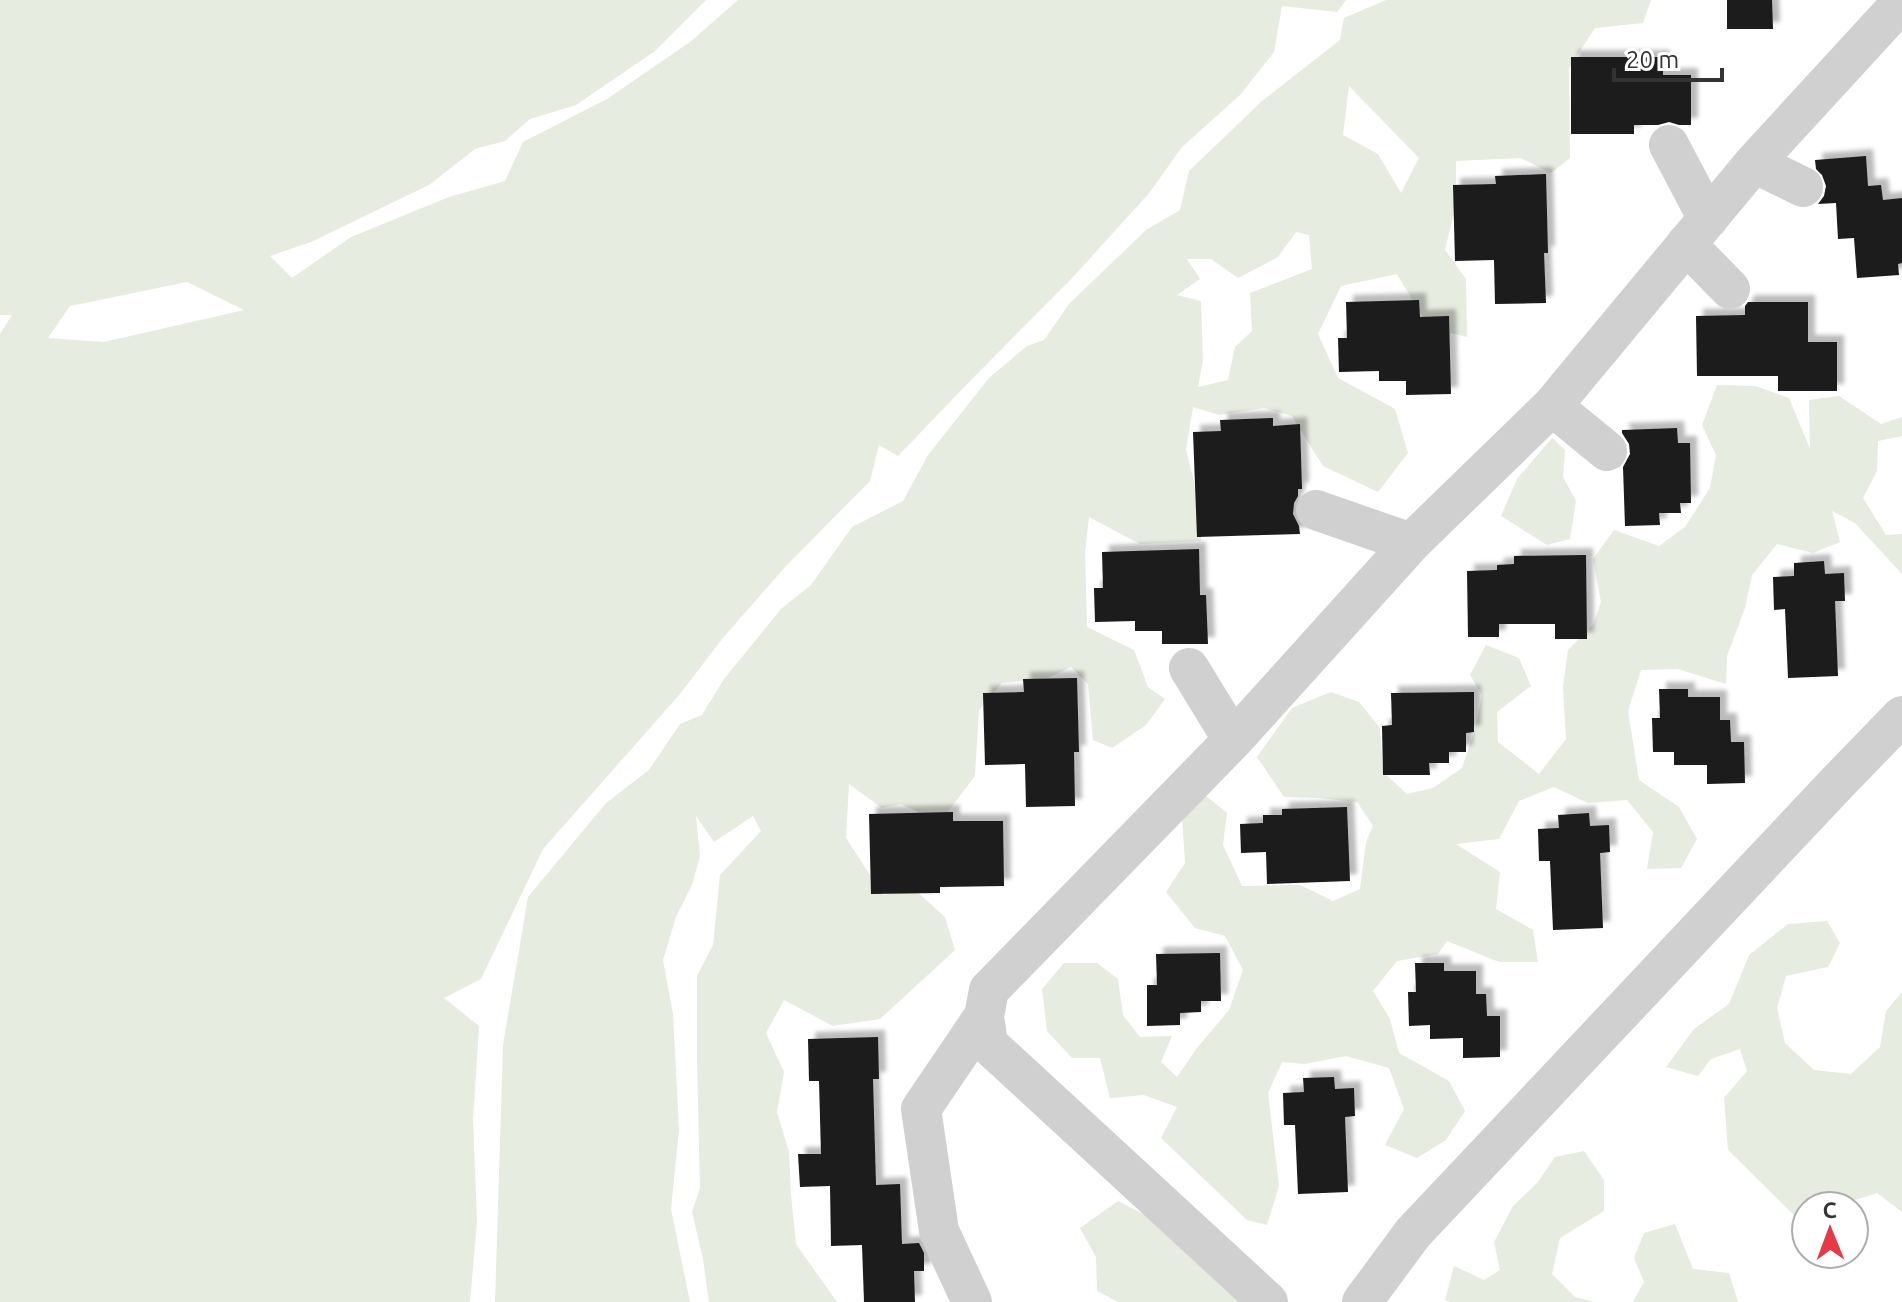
<svg xmlns="http://www.w3.org/2000/svg" width="1902" height="1302" viewBox="0 0 1902 1302" font-family="Ubuntu,sans-serif">
	<style>
		.green { fill: #e6ecdf; fill-rule: evenodd }
		.building { fill: #1a1a1a; filter: url(#shadow) }
		.lines { fill: none; stroke-linecap: round; stroke-linejoin: round }
		.minor { stroke: #d0d0d0; stroke-width: 40 }
	</style>
	<defs>
		<filter id="shadow"><feDropShadow dx="7" dy="-7" stdDeviation="2" flood-color="#0004"/></filter>
	</defs>
	<rect width="100%" height="100%" fill="#fff"/>
	<path class="green" d="M 0,0 L 706,0 L 655,51 L 576,105 L 530,119 L 505,141 L 475,149 L 429,185 L 311,242 L 270,256 L 292,278 L 351,237 L 449,197 L 505,181 L 523,142 L 607,99 L 690,42 L 738,0 L 1346,0 L 1337,12 L 1282,6 L 1274,52 L 1240,95 L 1182,147 L 1150,192 L 1074,276 L 970,381 L 898,456 L 879,445 L 870,481 L 786,566 L 722,639 L 680,694 L 543,849 L 481,979 L 444,998 L 479,1026 L 473,1120 L 477,1221 L 470,1302 L 0,1302 L 0,334 L 12,315 L 0,315 ZM 187,282 L 244,310 L 104,342 L 48,338 L 70,306 Z
		M 1386,0 L 1651,0 L 1643,23 L 1595,28 L 1569,68 L 1570,158 L 1551,173 L 1521,158 L 1456,161 L 1456,204 L 1445,250 L 1466,279 L 1467,337 L 1429,328 L 1397,274 L 1341,286 L 1318,334 L 1338,378 L 1395,409 L 1408,453 L 1378,492 L 1323,466 L 1292,416 L 1264,408 L 1219,415 L 1193,407 L 1186,450 L 1199,502 L 1201,541 L 1140,544 L 1089,517 L 1085,552 L 1087,627 L 1134,650 L 1148,687 L 1165,699 L 1146,725 L 1112,748 L 1093,740 L 1088,684 L 1071,667 L 1048,678 L 1002,683 L 979,710 L 975,776 L 940,822 L 901,804 L 882,808 L 849,784 L 846,838 L 883,895 L 915,890 L 945,917 L 955,950 L 880,1019 L 833,1026 L 784,1000 L 766,1033 L 784,1072 L 777,1112 L 789,1152 L 791,1195 L 796,1244 L 837,1302 L 709,1302 L 703,1259 L 692,1212 L 700,1188 L 697,1062 L 697,976 L 713,945 L 720,875 L 761,831 L 753,816 L 714,842 L 696,816 L 700,856 L 692,885 L 676,917 L 663,960 L 673,1014 L 679,1130 L 671,1209 L 690,1302 L 495,1302 L 503,1045 L 528,897 L 606,803 L 649,770 L 680,724 L 702,715 L 724,679 L 781,609 L 811,585 L 852,527 L 903,501 L 928,455 L 989,378 L 1027,346 L 1044,340 L 1069,304 L 1146,230 L 1180,210 L 1189,171 L 1262,101 L 1340,40 L 1344,18 ZM 1349,86 L 1419,158 L 1401,193 L 1378,154 L 1343,135 ZM 1296,232 L 1309,235 L 1312,269 L 1250,293 L 1252,331 L 1235,347 L 1228,380 L 1198,387 L 1203,360 L 1201,301 L 1177,295 L 1200,279 L 1187,259 L 1211,259 L 1238,278 L 1278,257 Z
		M 1717,385 L 1755,386 L 1789,398 L 1810,449 L 1809,400 L 1839,396 L 1881,424 L 1902,417 L 1902,436 L 1878,441 L 1877,471 L 1863,498 L 1886,535 L 1902,534 L 1902,574 L 1855,523 L 1832,511 L 1840,542 L 1813,553 L 1777,544 L 1752,575 L 1745,608 L 1727,656 L 1726,684 L 1678,669 L 1641,670 L 1628,711 L 1639,780 L 1679,807 L 1697,839 L 1681,868 L 1647,869 L 1653,832 L 1627,800 L 1588,803 L 1554,787 L 1519,801 L 1499,839 L 1456,844 L 1500,872 L 1496,909 L 1533,930 L 1538,962 L 1499,962 L 1447,941 L 1438,954 L 1397,961 L 1373,991 L 1390,1019 L 1399,1053 L 1449,1081 L 1465,1111 L 1446,1140 L 1417,1158 L 1385,1145 L 1404,1109 L 1389,1068 L 1346,1056 L 1305,1064 L 1282,1062 L 1268,1093 L 1279,1186 L 1267,1225 L 1247,1220 L 1161,1138 L 1177,1107 L 1144,1095 L 1110,1098 L 1100,1058 L 1072,1058 L 1047,1031 L 1042,989 L 1064,963 L 1097,963 L 1118,979 L 1123,1015 L 1140,1037 L 1172,1036 L 1161,1062 L 1177,1077 L 1197,1048 L 1229,1010 L 1243,970 L 1225,936 L 1195,928 L 1166,892 L 1185,863 L 1182,816 L 1205,795 L 1227,813 L 1223,845 L 1242,886 L 1300,885 L 1333,901 L 1360,889 L 1366,842 L 1373,826 L 1357,802 L 1319,798 L 1284,797 L 1257,757 L 1292,708 L 1331,692 L 1359,702 L 1380,728 L 1383,772 L 1407,794 L 1433,788 L 1462,768 L 1475,729 L 1482,695 L 1470,675 L 1486,645 L 1519,658 L 1531,686 L 1497,712 L 1498,742 L 1539,774 L 1566,739 L 1563,687 L 1568,650 L 1593,625 L 1601,602 L 1593,559 L 1614,530 L 1659,546 L 1685,527 L 1710,488 L 1716,455 L 1702,425 Z
		M 1552,438 L 1565,450 L 1563,477 L 1576,501 L 1570,539 L 1547,545 L 1501,516 L 1517,479 Z
		M 1827,921 L 1840,943 L 1828,967 L 1786,976 L 1777,1008 L 1785,1043 L 1814,1070 L 1851,1074 L 1880,1047 L 1886,1011 L 1902,992 L 1902,1212 L 1877,1193 L 1837,1206 L 1806,1206 L 1806,1227 L 1728,1150 L 1724,1098 L 1747,1071 L 1740,1049 L 1711,1059 L 1698,1076 L 1666,1067 L 1694,1029 L 1729,1004 L 1749,955 L 1788,924 Z
		M 1584,1151 L 1604,1180 L 1604,1211 L 1560,1238 L 1552,1274 L 1575,1297 L 1595,1302 L 1450,1302 L 1445,1300 L 1454,1266 L 1484,1280 L 1500,1270 L 1494,1242 L 1513,1206 L 1538,1182 L 1555,1157 Z
		M 1118,1201 L 1157,1221 L 1246,1302 L 1118,1302 L 1097,1291 L 1096,1257 L 1080,1228 Z
		M 1675,1224 L 1693,1269 L 1729,1273 L 1738,1302 L 1633,1302 L 1644,1282 L 1634,1258 L 1644,1233 Z"/>
	<path class="building" d="M 1727,0 L 1772,0 L 1773,29 L 1727,29 Z
		M 1571,57 L 1663,57 L 1663,75 L 1691,75 L 1691,125 L 1679,125 L 1669,122 L 1658,125 L 1634,125 L 1634,134 L 1571,134 Z
		M 1866,156 L 1868,186 L 1881,185 L 1883,200 L 1902,198 L 1902,263 L 1898,264 L 1899,275 L 1857,278 L 1854,238 L 1838,239 L 1836,203 L 1818,204 L 1824,196 L 1826,186 L 1822,175 L 1816,169 L 1815,160 Z
		M 1546,174 L 1548,253 L 1544,253 L 1546,303 L 1495,304 L 1494,260 L 1455,261 L 1453,185 L 1496,184 L 1495,176 Z
		M 1419,300 L 1420,317 L 1449,316 L 1451,394 L 1406,395 L 1406,381 L 1379,381 L 1379,371 L 1339,372 L 1338,338 L 1347,338 L 1346,302 Z
		M 1748,302 L 1808,302 L 1808,342 L 1837,342 L 1837,391 L 1778,391 L 1778,376 L 1697,376 L 1696,316 L 1745,315 L 1745,306 Z
		M 1273,418 L 1273,426 L 1300,424 L 1302,489 L 1298,489 L 1298,496 L 1294,503 L 1293,514 L 1299,526 L 1300,534 L 1197,537 L 1193,432 L 1221,431 L 1220,420 Z
		M 1677,428 L 1678,443 L 1690,443 L 1691,503 L 1680,503 L 1681,513 L 1659,513 L 1660,525 L 1625,526 L 1623,467 L 1630,454 L 1629,444 L 1622,433 L 1622,430 Z
		M 1199,549 L 1200,595 L 1206,595 L 1208,644 L 1162,644 L 1162,631 L 1135,631 L 1135,621 L 1095,622 L 1094,588 L 1103,588 L 1102,552 Z
		M 1586,555 L 1587,639 L 1555,639 L 1555,624 L 1499,624 L 1499,637 L 1468,637 L 1467,571 L 1497,570 L 1497,565 L 1514,564 L 1514,556 Z
		M 1824,561 L 1825,574 L 1844,573 L 1845,601 L 1835,601 L 1838,676 L 1788,678 L 1785,609 L 1774,610 L 1773,577 L 1794,576 L 1794,563 Z
		M 1077,678 L 1079,752 L 1074,752 L 1075,806 L 1026,807 L 1025,764 L 985,765 L 983,693 L 1024,692 L 1023,679 Z
		M 1659,689 L 1688,689 L 1688,697 L 1720,697 L 1720,720 L 1730,720 L 1731,742 L 1744,742 L 1745,783 L 1707,784 L 1707,765 L 1674,765 L 1674,752 L 1653,752 L 1652,718 L 1660,718 Z
		M 1474,692 L 1474,732 L 1466,733 L 1466,752 L 1449,752 L 1449,763 L 1429,763 L 1430,775 L 1383,775 L 1382,726 L 1392,725 L 1391,693 Z
		M 1347,807 L 1350,881 L 1267,884 L 1266,852 L 1241,853 L 1240,824 L 1263,823 L 1263,815 L 1282,815 L 1282,809 Z
		M 953,812 L 953,821 L 1003,821 L 1004,886 L 940,887 L 940,893 L 871,894 L 869,814 Z
		M 1589,813 L 1590,826 L 1609,825 L 1610,852 L 1600,853 L 1603,928 L 1553,930 L 1550,861 L 1539,861 L 1538,829 L 1559,828 L 1558,815 Z
		M 1220,953 L 1221,1001 L 1201,1001 L 1201,1012 L 1180,1013 L 1180,1025 L 1147,1026 L 1147,985 L 1157,985 L 1156,954 Z
		M 1415,963 L 1444,963 L 1444,971 L 1476,971 L 1476,994 L 1486,994 L 1487,1016 L 1500,1016 L 1500,1057 L 1463,1058 L 1463,1038 L 1430,1039 L 1430,1025 L 1409,1026 L 1408,992 L 1416,992 Z
		M 878,1037 L 879,1079 L 873,1079 L 876,1185 L 900,1184 L 902,1244 L 919,1243 L 924,1253 L 924,1271 L 914,1271 L 915,1302 L 864,1302 L 862,1245 L 831,1246 L 830,1186 L 800,1187 L 798,1154 L 821,1154 L 819,1081 L 809,1081 L 808,1039 Z
		M 1334,1077 L 1335,1089 L 1354,1088 L 1355,1116 L 1345,1117 L 1348,1192 L 1298,1194 L 1295,1125 L 1284,1125 L 1283,1093 L 1304,1092 L 1303,1078 Z"/>
	<g class="lines">
		<path class="minor" d="M 1669,145 L 1708,219
			M 1754,163 L 1803,187
			M 1686,244 L 1730,289
			M 1552,406 L 1607,451
			M 1316,510 L 1411,543
			M 1189,668 L 1233,740
			M 972,1302 L 939,1231 L 921,1109 L 984,1016
			M 1268,1302 L 988,1044 L 984,1016 L 989,990 L 1233,740 L 1411,543 L 1552,406 L 1754,163 L 1902,2
			M 1362,1302 L 1413,1233 L 1838,782 L 1902,716"/>
	</g>
	<g transform="translate(1830 1230) rotate(359)"><circle r="38" fill="#ffffff" stroke="#adadad" stroke-width="2"/>
	<path d="M0-6L14 30L0 20L-14 30Z" fill="#e63946"/>
	<text y="-12" font-size="22" font-weight="bold" text-anchor="middle" fill="#333333">С</text>
	</g>
	<path d="M1614 68v12h108v-12" fill="none" stroke="#333333" stroke-width="4"/>
	<text x="1626" y="68" font-size="24" fill="#333333" stroke="#ffffff" stroke-width="6" paint-order="stroke">20 m</text>
</svg>
